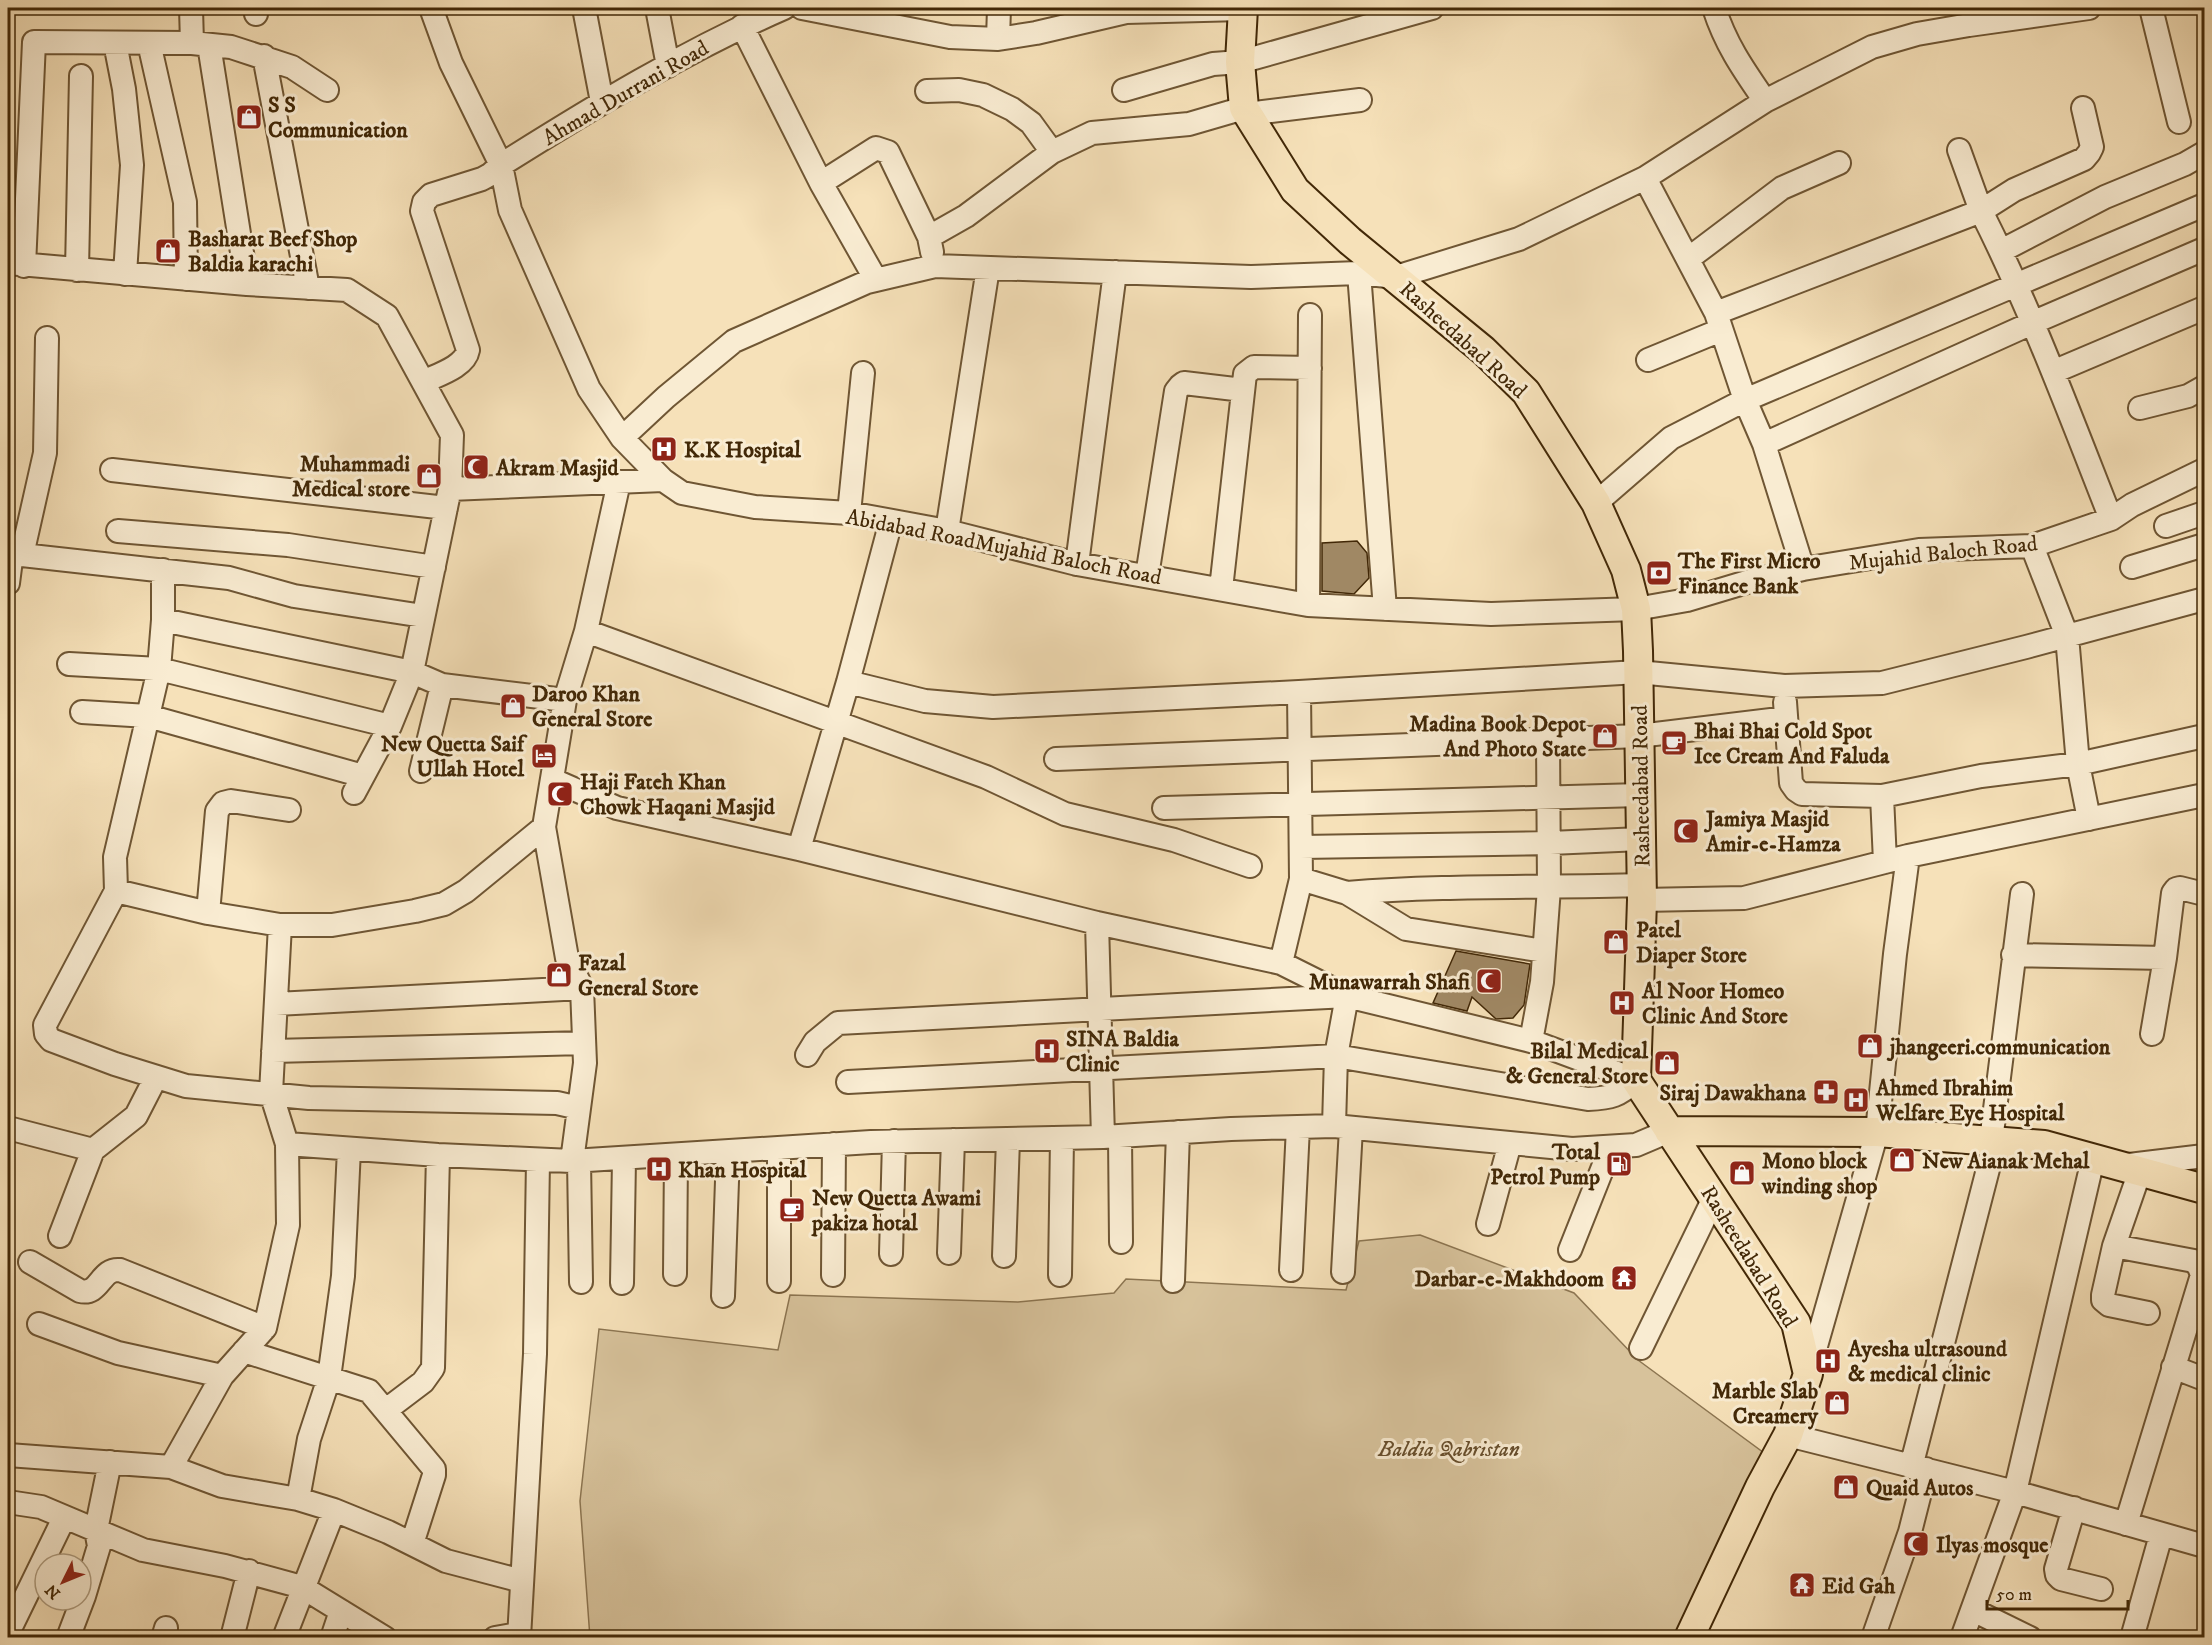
<svg xmlns="http://www.w3.org/2000/svg" width="2212" height="1645" viewBox="0 0 2212 1645" font-family="'IM FELL DW Pica',serif">
	<style>
		.green { fill: #d7c29b; stroke: #8c7551; stroke-width: 1.5 }
		.building { fill: #a08864; stroke: #422807; stroke-width: 1.5 }
		.lines { fill: none; stroke-linecap: round; stroke-linejoin: round }
		.minor-casing { stroke: #6f5634; stroke-width: 26 }
		.major-casing { stroke: #422807; stroke-width: 32 }
		.minor { stroke: #f9ecd2; stroke-width: 22 }
		.major { stroke: #f6e1b9; stroke-width: 28 }
		.labels { text-anchor: middle; stroke-width: 6; stroke-linejoin: round; paint-order: stroke }
		.street-label { font-size: 22px; fill: #422807; stroke: #f9ecd2 }
		.poi-label { font-size: 22px; font-weight: bold; fill: #422807; stroke: #f9ecd2; text-anchor: start }
		.park-label { font-size: 22px; font-style: italic; fill: #674e2c; stroke: #f9ecd2 }
	</style>
	<rect width="100%" height="100%" fill="#f6e1b9"/>
	<filter id="stains"><feTurbulence type="fractalNoise" baseFrequency=".00333" numOctaves="4"/><feColorMatrix values="0 0 0 0 .2 0 0 0 0 .09 0 0 0 0 .02 0 0 0 .5 -.17"/></filter>
	<radialGradient id="worn" r=".72"><stop offset=".6" stop-color="#630" stop-opacity="0"/><stop offset="1" stop-color="#630" stop-opacity=".3"/></radialGradient>
	<path class="green" d="M 1420,1235 L 1574,1293 L 1638,1360 L 1779,1464 L 1696,1637 L 590,1638 L 580,1501 L 599,1329 L 778,1350 L 790,1295 L 1018,1302 L 1114,1293 L 1126,1279 L 1346,1290 L 1359,1241 Z"/>
	<path class="building" d="M 1357,541 L 1367,553 L 1369,578 L 1354,594 L 1322,591 L 1322,543 Z
		M 1456,951 L 1530,964 L 1524,1005 L 1513,1018 L 1496,1019 L 1472,997 L 1467,1011 L 1433,1003 Z"/>
	<g class="lines">
		<defs>
			<path id="minor" d="M 191,8 L 192,43
				M 431,8 L 451,63 L 501,165 L 510,210 L 589,389 L 622,438 L 663,480 L 682,493 L 755,507 L 849,513 L 947,531 L 1077,564 L 1308,605 L 1491,614 L 1636,609 L 1687,600 L 1747,582 L 1803,569 L 1919,550 L 2032,546 L 2111,519 L 2132,505 L 2204,470
				M 584,8 L 602,102
				M 657,8 L 668,66
				M 802,8 L 950,37 L 998,39 L 1036,33 L 1126,12 L 1242,9
				M 1714,8 C 1726,45 1743,69 1765,101
				M 2151,8 L 2179,122
				M 256,14 L 256,8
				M 742,26 L 821,183 L 876,280
				M 998,39 L 999,8
				M 115,43 L 124,89 L 132,165 L 125,274
				M 149,43 L 185,202 L 186,279
				M 209,45 L 247,284
				M 264,56 L 308,288
				M 1124,90 L 1213,64 L 1240,62 L 1432,8
				M 927,91 L 959,90 L 983,95 L 1012,109 L 1031,123 L 1052,152
				M 1247,114 L 1360,100
				M 1959,150 L 1981,211 L 2014,190 L 2084,159 L 2089,153 L 2092,147 L 2083,108
				M 1645,178 L 1716,313 L 1745,400 L 1764,444 L 1803,569
				M 821,183 L 876,148 L 888,152 L 929,237 L 932,252
				M 929,237 L 966,216 L 1052,152 L 1092,133 L 1189,124 L 1244,108
				M 2001,251 L 2105,197 L 2185,164 L 2204,153
				M 1688,259 L 1782,188 L 1839,163
				M 8,263 L 247,284 L 347,290 L 387,316 L 452,435 L 450,489 L 663,480
				M 24,266 L 34,42 L 192,43 L 231,47 L 292,67 L 327,90
				M 77,270 L 81,76
				M 1359,273 L 1385,609
				M 1716,313 L 1981,211 C 2031,310 2070,415 2111,519
				M 1648,360 L 1721,330
				M 2053,372 L 2204,308
				M 423,382 C 437,375 465,367 468,350 L 422,211 L 424,202 L 431,195 L 482,179 L 491,174 L 501,165 C 593,107 685,51 784,8
				M 2140,408 L 2188,396 L 2204,387
				M 622,438 L 666,397 L 734,341 L 867,282 L 935,266 L 1251,277 L 1359,273 L 1396,277 L 1519,239 L 1645,178 L 1765,101 L 1872,47 L 1917,34 L 1969,25 L 2089,8
				M 1764,444 L 2032,323 L 2204,249
				M 112,470 L 446,508
				M 1596,503 L 1671,438 L 1745,400 L 2204,205
				M 849,513 L 863,373
				M 2166,526 L 2204,513
				M 118,531 L 288,545 L 434,567
				M 947,531 L 988,268
				M 2032,546 L 2067,636 L 2078,764 L 2089,819
				M 8,550 L 22,555 L 229,578 L 294,596 L 423,616
				M 22,555 L 45,453 L 47,338
				M 1077,564 L 1115,272
				M 2132,567 L 2204,545
				M 163,570 L 163,620 L 159,669 L 115,857 L 116,891 L 45,1025 L 46,1034 L 51,1040 L 115,1064 L 186,1086 L 309,1098 L 557,1103 L 579,1108
				M 1147,576 L 1176,391 L 1180,386 L 1184,383 L 1243,390
				M 8,583 L 12,552
				M 1221,589 L 1245,374 L 1254,367 L 1310,368
				M 1308,605 L 1310,315
				M 163,620 L 412,672 L 442,685 L 565,700
				M 586,631 L 986,777 L 1065,814 L 1174,840 L 1250,866
				M 69,664 L 159,669 L 390,726
				M 848,682 L 925,701 L 993,707 L 1299,692 L 1638,672 L 1784,686 L 1882,683 L 2026,647 L 2204,599
				M 1785,702 L 1791,783 L 1796,790 L 1802,794 L 1882,796 L 1981,776 L 2078,764 L 2204,736
				M 82,712 L 148,716 L 363,776
				M 1056,759 L 1639,736 L 1786,718
				M 421,771 L 442,685
				M 553,780 L 617,808 L 799,849 L 1097,923 L 1281,963 L 1347,996 L 1531,1041 L 1636,1080 C 1619,1096 1611,1098 1588,1099 L 1336,1056 L 848,1082
				M 354,793 L 390,726 L 412,672 L 449,493
				M 1882,796 L 1885,862
				M 1164,808 L 1640,795
				M 1301,847 L 1550,843 L 1641,839
				M 799,849 L 848,682 L 891,521
				M 1301,879 L 1347,893 L 1406,929 L 1544,951
				M 116,891 L 208,913 L 280,925 L 332,925 L 415,911 L 444,904 L 466,891 L 544,827
				M 1347,893 C 1445,885 1543,888 1642,885
				M 1642,900 L 1744,898 L 1908,856 L 2204,795
				M 208,913 L 217,811 L 223,803 L 231,801 L 289,810
				M 1097,923 L 1103,1137
				M 2013,955 L 2165,958
				M 1281,963 L 1301,879 L 1299,692
				M 276,1004 L 582,988
				M 2152,1034 L 2165,958 L 2173,893 L 2176,889 L 2180,888 L 2204,894
				M 1531,1041 L 1542,982 L 1549,888 L 1548,739
				M 273,1051 L 584,1043
				M 807,1055 L 815,1042 L 838,1023 L 1347,996 L 1336,1056 L 1334,1126
				M 8,1128 L 93,1150
				M 1120,1136 L 1121,1242
				M 1991,1141 L 2022,894
				M 287,1144 L 438,1155 L 572,1161 L 871,1142 L 1103,1137 L 1231,1129 L 1334,1126 L 1572,1149 L 1636,1145 L 1669,1131
				M 779,1148 L 779,1281
				M 572,1161 L 585,1063 L 582,988 L 567,958 L 544,827 L 565,700 L 586,631 L 619,482
				M 579,1161 L 581,1282
				M 2129,1165 L 2204,1156
				M 2140,1171 L 2114,1246 L 2103,1295 L 2103,1300 L 2109,1305 L 2148,1313
				M 1488,1224 L 1510,1143
				M 60,1236 L 93,1150 L 136,1116 L 156,1077
				M 2114,1246 L 2194,1261 L 2199,1267 L 2202,1275 L 2126,1524
				M 1570,1250 L 1611,1147
				M 949,1253 L 953,1140
				M 891,1254 L 894,1141
				M 1004,1256 L 1008,1139
				M 30,1262 L 80,1291 C 100,1296 100,1268 120,1270 L 265,1328
				M 1291,1270 L 1298,1127
				M 1343,1272 L 1351,1128
				M 675,1274 L 676,1155
				M 833,1275 L 834,1144
				M 1060,1275 L 1062,1138
				M 1173,1281 L 1178,1132
				M 622,1283 L 624,1159
				M 723,1296 L 728,1152
				M 39,1324 L 118,1353 L 222,1376
				M 1641,1348 L 1714,1198
				M 244,1351 L 369,1391 L 434,1469 L 434,1475 L 412,1544
				M 2173,1367 L 2204,1379
				M 1808,1374 L 1877,1132 L 1895,954 L 1908,856
				M 386,1410 L 423,1382 L 433,1368 L 438,1155
				M 1788,1435 L 2015,1492 L 2204,1546
				M 8,1455 L 171,1467 L 222,1376 L 265,1328 L 288,1225 L 287,1144 L 271,1093 L 280,925
				M 171,1467 L 222,1486 L 298,1499 L 334,1510 L 388,1532 L 446,1561 L 522,1581
				M 1911,1467 L 1995,1142
				M 298,1499 L 309,1439 L 329,1378 L 343,1276 L 349,1149
				M 8,1502 L 41,1507 L 143,1550 L 225,1566 L 302,1587 L 385,1638
				M 2074,1508 L 2056,1569 L 2057,1575 L 2061,1579 L 2101,1589
				M 1973,1610 L 2030,1638
				M 8,1633 L 64,1518
				M 68,1638 L 84,1596 L 99,1546 L 96,1530 L 110,1462
				M 163,1638 L 166,1628
				M 232,1638 L 249,1571
				M 284,1638 L 334,1510
				M 332,1638 L 341,1611
				M 495,1638 L 519,1634
				M 519,1638 L 535,1354 L 538,1160
				M 1873,1638 L 1910,1532 L 1926,1469
				M 1962,1638 L 2015,1492 L 2093,1159
				M 2132,1638 L 2161,1535"/>
			<path id="major" d="M 1243,8 L 1240,62 L 1244,108 L 1295,190 L 1350,241 L 1483,350 L 1526,392 L 1596,503 L 1626,570 L 1636,609 L 1638,651 L 1642,900 L 1636,1080 L 1796,1323 L 1808,1374 L 1788,1435 L 1760,1487 L 1689,1638
				M 1669,1131 L 1877,1132 L 2044,1145 L 2204,1189"/>
		</defs>
		<use href="#minor" class="minor-casing"/>
		<use href="#major" class="major-casing"/>
		<use href="#minor" class="minor"/>
		<use href="#major" class="major"/>
	</g>
	<defs>
		<symbol id="shop-square" viewBox="-11 -11 22 22"><rect x="-9" y="-9" width="18" height="18" rx="4" fill="#8f2418" stroke="#f9ecd2"/><path d="M-5-2.5h2.3a2.7 3.5 0 0 1 5.4 0H5L5.5 6h-11ZM-1.5-2.5h3a1.5 2.3 0 0 0-3 0Z" fill="#fff"/></symbol>
		<symbol id="hospital-square" viewBox="-11 -11 22 22"><rect x="-9" y="-9" width="18" height="18" rx="4" fill="#8f2418" stroke="#f9ecd2"/><path d="M-5-5h3v3.5h4V-5h3V5h-3V1.5h-4V5h-3Z" fill="#fff"/></symbol>
		<symbol id="mosque-square" viewBox="-11 -11 22 22"><rect x="-9" y="-9" width="18" height="18" rx="4" fill="#8f2418" stroke="#f9ecd2"/><path d="M3.5-4.9A6 6 0 1 0 3.5 4.9A5 5 0 1 1 3.5-4.9Z" fill="#fff"/></symbol>
		<symbol id="bank-square" viewBox="-11 -11 22 22"><rect x="-9" y="-9" width="18" height="18" rx="4" fill="#8f2418" stroke="#f9ecd2"/><path d="M-6-4H6V4H-6ZM0-2.3a2.3 2.3 0 1 0 0 4.6a2.3 2.3 0 1 0 0-4.6Z" fill="#fff"/></symbol>
		<symbol id="cafe-square" viewBox="-11 -11 22 22"><rect x="-9" y="-9" width="18" height="18" rx="4" fill="#8f2418" stroke="#f9ecd2"/><path d="M-5.5-4.5H6V0H3Q3 3.5 0 3.5H-2.5Q-5.5 3.5-5.5 0ZM3-3.2v2h1.7v-2ZM-6 4.5H4V6H-6Z" fill="#fff"/></symbol>
		<symbol id="hotel-square" viewBox="-11 -11 22 22"><rect x="-9" y="-9" width="18" height="18" rx="4" fill="#8f2418" stroke="#f9ecd2"/><path d="M-6-4.5h1.5V1H6V5H4.5V3h-9V5H-6ZM-4 0a1.8 1.8 0 1 1 3.6 0ZM.5 0V-2.5h3Q6-2.5 6 0Z" fill="#fff"/></symbol>
		<symbol id="pharmacy-square" viewBox="-11 -11 22 22"><rect x="-9" y="-9" width="18" height="18" rx="4" fill="#8f2418" stroke="#f9ecd2"/><path d="M-2-6h4v4h4v4h-4v4h-4v-4h-4v-4h4Z" fill="#fff"/></symbol>
		<symbol id="fuel-square" viewBox="-11 -11 22 22"><rect x="-9" y="-9" width="18" height="18" rx="4" fill="#8f2418" stroke="#f9ecd2"/><path d="M-5.5-6h7V0h2V4h1.3V-2.5L3-4.5l.8-.8L6-3V5H2.5V1h-1V6h-7ZM-4.2-4.7v3.2H.2V-4.7Z" fill="#fff"/></symbol>
		<symbol id="temple-square" viewBox="-11 -11 22 22"><rect x="-9" y="-9" width="18" height="18" rx="4" fill="#8f2418" stroke="#f9ecd2"/><path d="M0-6L5-2H3V0L6.5 2.5H4V6H1.5V3h-3V6H-4V2.5H-6.5L-3 0V-2H-5Z" fill="#fff"/></symbol>
	</defs>
	<g fill-rule="evenodd">
		<use href="#shop-square" x="234" y="102" width="30" height="30"/>
		<use href="#shop-square" x="153" y="236" width="30" height="30"/>
		<use href="#hospital-square" x="649" y="434" width="30" height="30"/>
		<use href="#mosque-square" x="461" y="452" width="30" height="30"/>
		<use href="#shop-square" x="414" y="461" width="30" height="30"/>
		<use href="#bank-square" x="1644" y="558" width="30" height="30"/>
		<use href="#shop-square" x="498" y="691" width="30" height="30"/>
		<use href="#shop-square" x="1590" y="721" width="30" height="30"/>
		<use href="#cafe-square" x="1659" y="728" width="30" height="30"/>
		<use href="#hotel-square" x="529" y="741" width="30" height="30"/>
		<use href="#mosque-square" x="545" y="779" width="30" height="30"/>
		<use href="#mosque-square" x="1671" y="816" width="30" height="30"/>
		<use href="#shop-square" x="1601" y="927" width="30" height="30"/>
		<use href="#shop-square" x="544" y="960" width="30" height="30"/>
		<use href="#mosque-square" x="1474" y="966" width="30" height="30"/>
		<use href="#hospital-square" x="1607" y="988" width="30" height="30"/>
		<use href="#shop-square" x="1855" y="1031" width="30" height="30"/>
		<use href="#hospital-square" x="1032" y="1036" width="30" height="30"/>
		<use href="#shop-square" x="1652" y="1048" width="30" height="30"/>
		<use href="#pharmacy-square" x="1811" y="1077" width="30" height="30"/>
		<use href="#hospital-square" x="1841" y="1085" width="30" height="30"/>
		<use href="#shop-square" x="1887" y="1145" width="30" height="30"/>
		<use href="#fuel-square" x="1604" y="1149" width="30" height="30"/>
		<use href="#hospital-square" x="644" y="1154" width="30" height="30"/>
		<use href="#shop-square" x="1727" y="1158" width="30" height="30"/>
		<use href="#cafe-square" x="777" y="1195" width="30" height="30"/>
		<use href="#temple-square" x="1609" y="1263" width="30" height="30"/>
		<use href="#hospital-square" x="1813" y="1346" width="30" height="30"/>
		<use href="#shop-square" x="1822" y="1388" width="30" height="30"/>
		<use href="#shop-square" x="1831" y="1472" width="30" height="30"/>
		<use href="#mosque-square" x="1901" y="1529" width="30" height="30"/>
		<use href="#temple-square" x="1787" y="1570" width="30" height="30"/>
	</g>
	<g class="labels">
		<g class="street-label">
			<text transform="translate(625 92) rotate(-30)" y="8">Ahmad Durrani Road</text>
			<text transform="translate(1464 339) rotate(42)" y="8">Rasheedabad Road</text>
			<text transform="translate(1004 546) rotate(11)" y="8">Abidabad RoadMujahid Baloch Road</text>
			<text transform="translate(1943 552) rotate(-6)" y="8">Mujahid Baloch Road</text>
			<text transform="translate(1640 786) rotate(-91)" y="8">Rasheedabad Road</text>
			<text transform="translate(1750 1256) rotate(58)" y="8">Rasheedabad Road</text>
		</g>
		<g class="poi-label">
			<text x="268" y="112">S S<tspan x="268" dy="25">Communication</tspan></text>
			<text x="188" y="246">Basharat Beef Shop<tspan x="188" dy="25">Baldia karachi</tspan></text>
			<text x="684" y="457">K.K Hospital</text>
			<text x="410" y="471" text-anchor="end">Muhammadi<tspan x="410" dy="25">Medical store</tspan></text>
			<text x="496" y="475">Akram Masjid</text>
			<text x="1678" y="568">The First Micro<tspan x="1678" dy="25">Finance Bank</tspan></text>
			<text x="532" y="701">Daroo Khan<tspan x="532" dy="25">General Store</tspan></text>
			<text x="1586" y="731" text-anchor="end">Madina Book Depot<tspan x="1586" dy="25">And Photo State</tspan></text>
			<text x="1694" y="738">Bhai Bhai Cold Spot<tspan x="1694" dy="25">Ice Cream And Faluda</tspan></text>
			<text x="524" y="751" text-anchor="end">New Quetta Saif<tspan x="524" dy="25">Ullah Hotel</tspan></text>
			<text x="580" y="789">Haji Fateh Khan<tspan x="580" dy="25">Chowk Haqani Masjid</tspan></text>
			<text x="1706" y="826">Jamiya Masjid<tspan x="1706" dy="25">Amir-e-Hamza</tspan></text>
			<text x="1636" y="937">Patel<tspan x="1636" dy="25">Diaper Store</tspan></text>
			<text x="578" y="970">Fazal<tspan x="578" dy="25">General Store</tspan></text>
			<text x="1470" y="989" text-anchor="end">Munawarrah Shafi</text>
			<text x="1642" y="998">Al Noor Homeo<tspan x="1642" dy="25">Clinic And Store</tspan></text>
			<text x="1066" y="1046">SINA Baldia<tspan x="1066" dy="25">Clinic</tspan></text>
			<text x="1890" y="1054">jhangeeri.communication</text>
			<text x="1648" y="1058" text-anchor="end">Bilal Medical<tspan x="1648" dy="25">&amp; General Store</tspan></text>
			<text x="1876" y="1095">Ahmed Ibrahim<tspan x="1876" dy="25">Welfare Eye Hospital</tspan></text>
			<text x="1806" y="1100" text-anchor="end">Siraj Dawakhana</text>
			<text x="1600" y="1159" text-anchor="end">Total<tspan x="1600" dy="25">Petrol Pump</tspan></text>
			<text x="1762" y="1168">Mono block<tspan x="1762" dy="25">winding shop</tspan></text>
			<text x="1922" y="1168">New Aianak Mehal</text>
			<text x="678" y="1177">Khan Hospital</text>
			<text x="812" y="1205">New Quetta Awami<tspan x="812" dy="25">pakiza hotal</tspan></text>
			<text x="1604" y="1286" text-anchor="end">Darbar-e-Makhdoom</text>
			<text x="1848" y="1356">Ayesha ultrasound<tspan x="1848" dy="25">&amp; medical clinic</tspan></text>
			<text x="1818" y="1398" text-anchor="end">Marble Slab<tspan x="1818" dy="25">Creamery</tspan></text>
			<text x="1866" y="1495">Quaid Autos</text>
			<text x="1936" y="1552">Ilyas mosque</text>
			<text x="1822" y="1593">Eid Gah</text>
		</g>
		<g class="park-label">
			<text x="1449" y="1456">Baldia Qabristan</text>
		</g>
	</g>
	<rect width="2212" height="1645" fill="none" stroke="#f6e1b9" stroke-width="30"/>
	<rect x="9" y="9" width="2194" height="1627" fill="none" stroke="#422807" stroke-width="3"/>
	<rect x="15" y="15" width="2182" height="1615" fill="none" stroke="#422807" stroke-width="1.5"/>
	<g transform="translate(63 1582) rotate(227)"><circle r="28" fill="#f9ecd2" stroke="#b09e81" stroke-width="1.5"/>
	<path d="M0-4.5L10 22L0 15L-10 22Z" fill="#8f2418"/>
	<text y="-9" font-size="16" font-weight="bold" text-anchor="middle" fill="#422807">N</text>
	</g>
	<path d="M1987 1600v9h141v-9" fill="none" stroke="#422807" stroke-width="3"/>
	<text x="1996" y="1600" font-size="18" fill="#422807" stroke="#f9ecd2" stroke-width="4.5" paint-order="stroke">50 m</text>
	<rect width="100%" height="100%" filter="url(#stains)"/>
	<rect width="100%" height="100%" fill="url(#worn)"/>
</svg>
